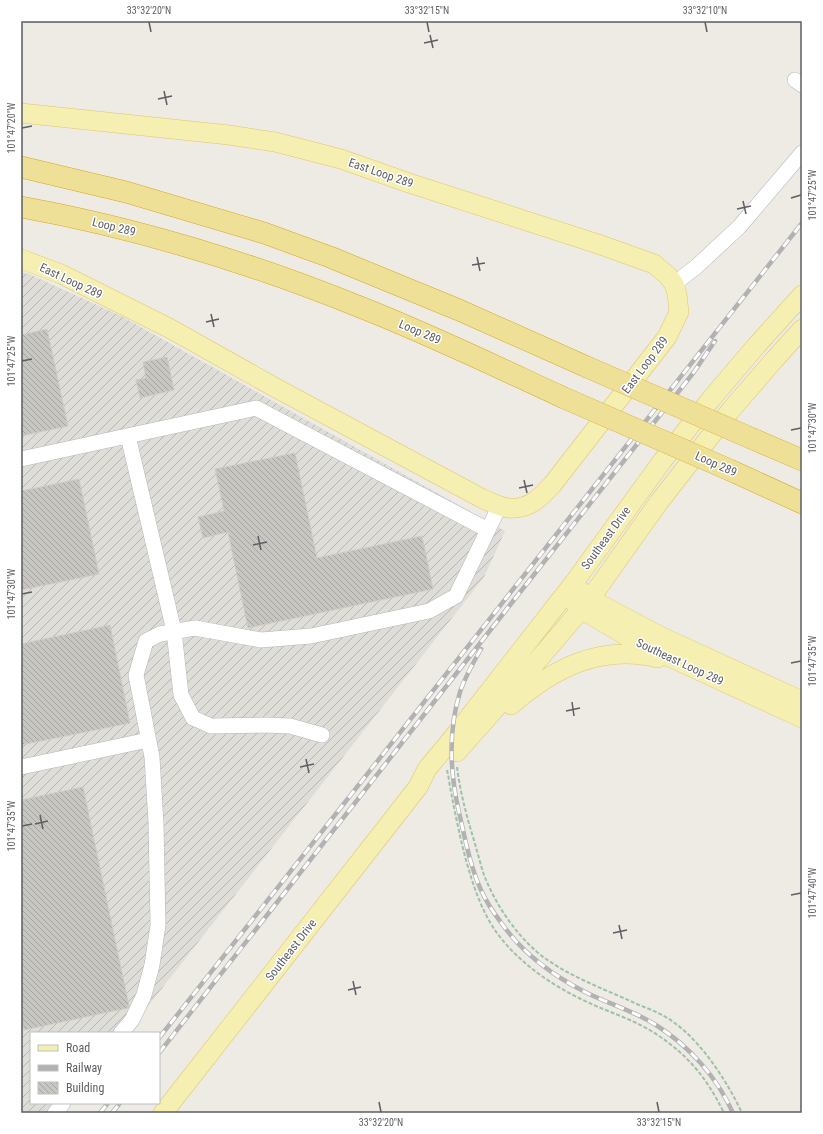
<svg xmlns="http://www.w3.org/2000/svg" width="823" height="1134" viewBox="0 0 823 1134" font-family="'Roboto Condensed',sans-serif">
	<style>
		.industrial { fill: url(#industrial-furrows) }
		.building { fill: url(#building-back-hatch); stroke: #d0cdc3 }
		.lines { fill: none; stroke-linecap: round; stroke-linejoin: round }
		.minor-casing { stroke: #b4b6b9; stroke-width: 16 }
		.major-casing { stroke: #dfc76a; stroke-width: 20 }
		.highway-casing { stroke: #d4a81c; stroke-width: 22 }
		.path { stroke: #9dc1aa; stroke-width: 2; stroke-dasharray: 4 2; stroke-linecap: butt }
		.minor { stroke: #fff; stroke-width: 15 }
		.major { stroke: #f5efb1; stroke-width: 19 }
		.highway { stroke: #efe098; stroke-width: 21 }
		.rail-casing { stroke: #b2b2b3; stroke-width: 4.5 }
		.rail { stroke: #fff; stroke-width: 3; stroke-dasharray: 9; stroke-linecap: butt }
		.highway-bridge-casing { stroke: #d4a81c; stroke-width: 22; stroke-linecap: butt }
		.highway-bridge { stroke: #efe098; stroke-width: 21 }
		.ticks { fill: none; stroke: #5c5e63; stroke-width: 1.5 }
		.labels { text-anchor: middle; stroke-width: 3; stroke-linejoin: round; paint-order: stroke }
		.street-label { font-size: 12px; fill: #5c5e63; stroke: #fff }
		.neatline { fill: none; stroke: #5c5e63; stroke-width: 1.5 }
		.ticks-label { font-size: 10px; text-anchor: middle; fill: #5c5e63 }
	</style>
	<defs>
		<pattern id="industrial-furrows" width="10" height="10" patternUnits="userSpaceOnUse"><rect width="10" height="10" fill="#deddd8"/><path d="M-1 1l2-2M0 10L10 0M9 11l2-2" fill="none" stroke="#b7b6b3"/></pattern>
		<pattern id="building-back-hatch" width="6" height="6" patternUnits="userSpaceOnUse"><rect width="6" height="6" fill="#c8c6c1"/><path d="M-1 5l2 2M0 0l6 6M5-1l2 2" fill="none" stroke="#a6a4a0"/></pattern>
	</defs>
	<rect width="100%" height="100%" fill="#edebe4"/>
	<path class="industrial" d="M 21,272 L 29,274 L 121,316 L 505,531 L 484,577 L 127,1033 L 31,1033 L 31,1103 L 72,1103 L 64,1113 L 21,1113 Z"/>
	<path class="building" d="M 47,329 L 68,426 L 21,436 L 21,335 Z
		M 167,357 L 174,390 L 140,398 L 136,380 L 146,378 L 143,362 Z
		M 295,453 L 317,558 L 422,536 L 433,589 L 248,628 L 228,532 L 203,538 L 198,517 L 224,511 L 215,469 Z
		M 79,479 L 99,574 L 21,590 L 21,491 Z
		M 110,625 L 130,723 L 21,745 L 21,644 Z
		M 83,787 L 129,1006 L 128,1008 L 24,1030 L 21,1017 L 21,800 Z"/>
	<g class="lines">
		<defs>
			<path id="minor" d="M 795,80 L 802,85
				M 674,284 L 696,267 L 739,227 L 802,153
				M 128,436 L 174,631 L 181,695 L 193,718 L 211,726 L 266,725 L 290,726 L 322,735
				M 21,459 L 256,408 L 488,530
				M 21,767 L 148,740
				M 121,1033 L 132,1020 L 144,995 L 152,965 L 158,925 L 156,823 L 152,757 L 136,675 L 146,641 L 160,634 L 195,628 L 261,640 L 311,636 L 429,611 L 456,596 L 500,505
				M 55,1113 L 63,1103"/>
			<path id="major" d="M 21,113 L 229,135 L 275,142 L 341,159 L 409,183 L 598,244 L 654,264 L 668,276 L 674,284 L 677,294 L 679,312 L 667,337 L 552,485 C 539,499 528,510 508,508 C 500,507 491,502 483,499 L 276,388 L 169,328 L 61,274 L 21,259
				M 581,591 L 590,599 L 662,637 L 802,701
				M 572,600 L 581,609 L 635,641 L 802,718
				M 511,705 C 554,668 600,644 658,658
				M 457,752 L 532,667 L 590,599 L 659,502 L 730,411 L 774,360 L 802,329
				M 163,1113 L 418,787 L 427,769 L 452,739 L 573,584 L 663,460 L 711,399 L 756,346 L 802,295"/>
			<path id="highway" d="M 21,167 L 126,192 L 264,233 L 330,257 L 459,310 L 587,367
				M 21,207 C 137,228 251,263 360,307 C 429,334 495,366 562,397
				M 753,439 L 802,460
				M 732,471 L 802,503"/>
		</defs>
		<use href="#minor" class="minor-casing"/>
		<use href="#major" class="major-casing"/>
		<use href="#highway" class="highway-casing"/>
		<path class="path" d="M 457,767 C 460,791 466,814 473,837 C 477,850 480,863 484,875 C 495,903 514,932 537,952 C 566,976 605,989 639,1005 C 652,1010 665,1015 676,1024 C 703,1044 728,1083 742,1113
			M 447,770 C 449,778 450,788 452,797 C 460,838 472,899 497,933 C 521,966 559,990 596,1006 C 617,1015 639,1022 659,1036 C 689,1056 708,1080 724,1113"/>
		<use href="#minor" class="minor"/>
		<use href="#major" class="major"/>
		<use href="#highway" class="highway"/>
		<defs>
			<path id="rail" d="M 481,649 C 473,663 465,677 460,692 C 448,731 450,773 459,812 C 465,838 470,866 481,890 C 486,901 493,912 500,921 C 521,952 552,975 585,992 C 609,1004 634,1011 656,1025 C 689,1046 717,1077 733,1113
				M 159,1038 L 802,223
				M 159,1053 L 510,605 L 694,372 L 715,341
				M 100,1113 L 108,1103
				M 112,1113 L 120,1103"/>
		</defs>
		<use href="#rail" class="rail-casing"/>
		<use href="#rail" class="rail"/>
		<defs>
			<path id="highway-bridge" d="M 587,367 L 753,439
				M 562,397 L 732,471"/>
		</defs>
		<use href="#highway-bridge" class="highway-bridge-casing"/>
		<use href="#highway-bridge" class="highway-bridge"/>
	</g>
	<path class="ticks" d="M 149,22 L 151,32M 427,22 L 429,32M 705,22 L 707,32M 430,35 L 433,48M 424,43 L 438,40M 164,91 L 167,105M 158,99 L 172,96M 22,128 L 32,126M 791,198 L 801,195M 743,201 L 746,214M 737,209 L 751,206M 477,257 L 480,271M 472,265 L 485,263M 211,314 L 214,327M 206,322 L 219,319M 22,361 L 32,359M 791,430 L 801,428M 524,480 L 527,493M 519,488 L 533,485M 258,536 L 261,550M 253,545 L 267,542M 22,594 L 32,592M 791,663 L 801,661M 572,702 L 574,716M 566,711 L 580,708M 306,759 L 309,773M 300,767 L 314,764M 40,815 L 43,829M 35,824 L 48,821M 22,826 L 32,824M 791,895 L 801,893M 619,925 L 622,939M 613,933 L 627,930M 353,981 L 356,995M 348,990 L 361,987M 379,1102 L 381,1112M 657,1102 L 659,1112"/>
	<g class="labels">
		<g class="street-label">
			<text transform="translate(381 173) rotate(19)" y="4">East Loop 289</text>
			<text transform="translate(114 227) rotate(14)" y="4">Loop 289</text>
			<text transform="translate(71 281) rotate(25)" y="4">East Loop 289</text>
			<text transform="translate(420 332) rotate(23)" y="4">Loop 289</text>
			<text transform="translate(645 365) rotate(-53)" y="4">East Loop 289</text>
			<text transform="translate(716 464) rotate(24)" y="4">Loop 289</text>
			<text transform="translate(606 538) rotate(-54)" y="4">Southeast Drive</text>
			<text transform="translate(680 662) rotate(25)" y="4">Southeast Loop 289</text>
			<text transform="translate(291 950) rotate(-52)" y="4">Southeast Drive</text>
		</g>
	</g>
	<rect width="823" height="1134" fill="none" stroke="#ffffff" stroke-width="44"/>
	<rect x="30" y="1032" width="130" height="72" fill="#ffffff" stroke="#bebfc1"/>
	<rect x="38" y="1045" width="20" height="6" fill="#f5efb1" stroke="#bebfc1"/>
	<text x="66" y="1052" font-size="12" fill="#5c5e63">Road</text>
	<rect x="38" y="1065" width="20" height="6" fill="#b2b2b3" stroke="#bebfc1"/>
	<text x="66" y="1072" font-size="12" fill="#5c5e63">Railway</text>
	<rect x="38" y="1082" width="20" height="12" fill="url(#building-back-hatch)" stroke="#bebfc1"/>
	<text x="66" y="1092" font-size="12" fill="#5c5e63">Building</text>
	<rect x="22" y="22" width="779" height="1090" class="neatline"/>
	<g class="ticks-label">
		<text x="149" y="14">33°32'20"N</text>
		<text x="427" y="14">33°32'15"N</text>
		<text x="705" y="14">33°32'10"N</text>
		<text transform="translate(11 128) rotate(-90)" y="4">101°47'20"W</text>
		<text transform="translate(812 195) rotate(-90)" y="4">101°47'25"W</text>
		<text transform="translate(11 361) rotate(-90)" y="4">101°47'25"W</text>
		<text transform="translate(812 428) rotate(-90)" y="4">101°47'30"W</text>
		<text transform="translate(11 594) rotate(-90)" y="4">101°47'30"W</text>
		<text transform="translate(812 661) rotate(-90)" y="4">101°47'35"W</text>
		<text transform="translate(11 826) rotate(-90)" y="4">101°47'35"W</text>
		<text transform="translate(812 893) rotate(-90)" y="4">101°47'40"W</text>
		<text x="381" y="1126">33°32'20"N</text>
		<text x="659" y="1126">33°32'15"N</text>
	</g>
</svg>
